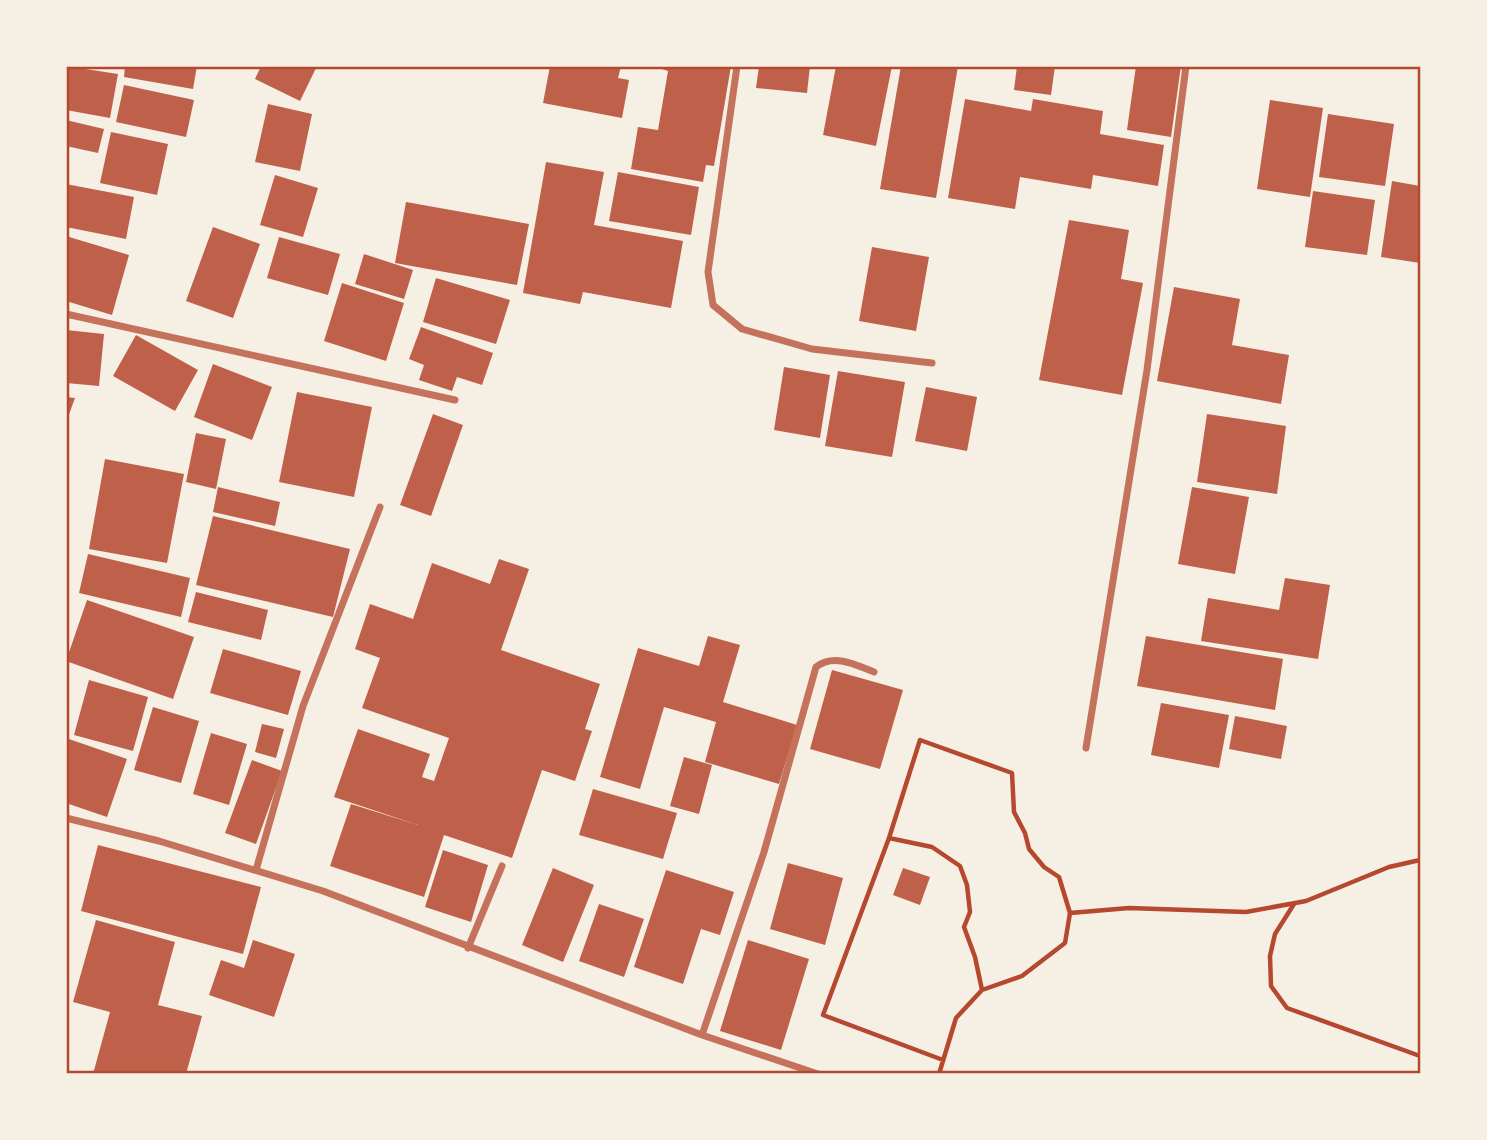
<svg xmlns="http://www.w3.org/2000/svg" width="1487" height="1140" viewBox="0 0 1487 1140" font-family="'DM Sans',sans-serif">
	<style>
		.building { fill: #bf614a }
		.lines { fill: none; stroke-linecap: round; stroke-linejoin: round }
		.path { stroke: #b5482f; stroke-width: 4.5 }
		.minor { stroke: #c5725c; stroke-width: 7 }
		.neatline { fill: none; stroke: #b5482f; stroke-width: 2.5 }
	</style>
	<rect width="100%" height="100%" fill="#f6efe4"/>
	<path class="building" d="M 66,66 L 118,74 L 110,118 L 66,110 Z
		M 125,66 L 197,66 L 193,89 L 124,77 Z
		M 261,66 L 317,66 L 300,101 L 255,79 Z
		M 550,66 L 621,66 L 618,78 L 629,80 L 622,118 L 543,103 Z
		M 653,66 L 731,66 L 714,166 L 706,165 L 703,182 L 631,169 L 638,127 L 658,130 L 668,71 Z
		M 759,66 L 810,66 L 807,93 L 756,88 Z
		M 836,66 L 892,66 L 876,146 L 823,135 Z
		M 901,66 L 958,66 L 936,198 L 880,189 Z
		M 1017,66 L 1055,66 L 1051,95 L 1014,90 Z
		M 1136,66 L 1181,66 L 1171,137 L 1127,130 Z
		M 124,85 L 194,100 L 186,137 L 116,122 Z
		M 965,99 L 1031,111 L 1033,99 L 1103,111 L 1100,134 L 1164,145 L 1158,186 L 1093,175 L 1091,189 L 1020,177 L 1015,209 L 948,198 Z
		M 1270,100 L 1323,108 L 1310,197 L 1257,189 Z
		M 268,104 L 312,114 L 300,171 L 255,162 Z
		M 1328,114 L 1394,124 L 1385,186 L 1319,177 Z
		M 66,120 L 104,129 L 98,153 L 66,146 Z
		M 111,132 L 168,144 L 157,195 L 100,183 Z
		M 546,162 L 604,172 L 594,225 L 683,241 L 671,308 L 583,292 L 580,304 L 523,293 Z
		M 618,172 L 699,187 L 691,235 L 609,221 Z
		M 275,175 L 318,188 L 303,237 L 260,225 Z
		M 1392,181 L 1420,186 L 1420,263 L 1381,257 Z
		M 66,184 L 134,197 L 126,239 L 66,227 Z
		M 1313,191 L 1375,200 L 1367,255 L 1305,247 Z
		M 406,202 L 529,224 L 517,285 L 395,263 Z
		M 1069,220 L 1129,230 L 1121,279 L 1143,283 L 1122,395 L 1039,380 Z
		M 213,227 L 260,244 L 233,318 L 186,301 Z
		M 66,236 L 129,255 L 112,315 L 66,301 Z
		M 279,237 L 340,254 L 328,295 L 267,278 Z
		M 872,247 L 929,257 L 916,331 L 859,321 Z
		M 364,254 L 413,270 L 404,299 L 355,284 Z
		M 436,278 L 510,300 L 496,344 L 423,322 Z
		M 342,283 L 404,303 L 386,361 L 324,341 Z
		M 1174,287 L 1240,299 L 1232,345 L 1289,355 L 1281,404 L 1157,381 Z
		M 421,327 L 493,353 L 482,385 L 457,377 L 452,391 L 419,380 L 424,365 L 409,359 Z
		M 66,330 L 104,334 L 99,386 L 66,383 Z
		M 136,335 L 198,370 L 175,411 L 113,376 Z
		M 213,364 L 272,387 L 252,440 L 194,417 Z
		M 784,367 L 830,375 L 820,438 L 774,430 Z
		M 838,371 L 905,382 L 892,457 L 825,446 Z
		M 926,387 L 977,397 L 967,451 L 915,441 Z
		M 297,392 L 372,407 L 354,497 L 279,482 Z
		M 66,397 L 75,398 L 67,420 L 66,420 Z
		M 433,414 L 463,425 L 431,516 L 400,505 Z
		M 1207,414 L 1286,426 L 1277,494 L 1197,482 Z
		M 196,433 L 226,439 L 216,489 L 186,482 Z
		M 105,459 L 184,474 L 167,563 L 89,549 Z
		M 218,487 L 280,502 L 275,526 L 213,512 Z
		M 1192,487 L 1249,497 L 1235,574 L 1178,564 Z
		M 213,516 L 350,549 L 333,617 L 196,585 Z
		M 88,554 L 190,578 L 181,617 L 79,593 Z
		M 499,559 L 529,569 L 501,650 L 600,684 L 585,729 L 592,731 L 575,781 L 542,770 L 512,858 L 444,835 L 424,897 L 330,866 L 351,804 L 418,825 L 334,797 L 358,729 L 430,754 L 422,777 L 434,781 L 449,738 L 362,708 L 380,658 L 355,649 L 370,604 L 413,619 L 432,563 L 490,584 Z
		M 1285,578 L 1330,585 L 1318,659 L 1201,641 L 1208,598 L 1279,610 Z
		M 196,592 L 268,610 L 261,640 L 188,622 Z
		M 87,600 L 194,637 L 173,699 L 66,661 Z
		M 708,636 L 740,645 L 723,702 L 797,725 L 779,784 L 705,762 L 716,722 L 664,707 L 640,789 L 600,777 L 638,648 L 699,666 Z
		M 1146,636 L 1283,659 L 1275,710 L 1137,686 Z
		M 223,649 L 301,671 L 288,715 L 210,693 Z
		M 832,670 L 903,690 L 880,769 L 810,749 Z
		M 89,680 L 148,697 L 133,751 L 74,735 Z
		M 1161,703 L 1229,715 L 1219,768 L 1151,755 Z
		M 153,707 L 199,721 L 181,783 L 134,770 Z
		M 1235,716 L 1287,726 L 1281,759 L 1229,749 Z
		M 262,724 L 284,729 L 276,758 L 255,752 Z
		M 211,733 L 247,744 L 229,805 L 193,794 Z
		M 66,738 L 127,759 L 107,817 L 66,803 Z
		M 684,757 L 712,765 L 699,814 L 670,806 Z
		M 252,760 L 282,771 L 256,844 L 225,833 Z
		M 593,789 L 677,813 L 663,859 L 579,835 Z
		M 98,845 L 261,887 L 243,954 L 81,911 Z
		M 443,850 L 488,865 L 471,922 L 425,907 Z
		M 788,863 L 843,878 L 825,945 L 770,929 Z
		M 553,868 L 594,885 L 563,962 L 522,945 Z
		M 903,868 L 930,877 L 920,905 L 893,895 Z
		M 666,870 L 734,892 L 720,935 L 701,929 L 683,984 L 634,967 Z
		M 599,904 L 644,919 L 624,977 L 579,961 Z
		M 96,920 L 175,942 L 158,1005 L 202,1016 L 186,1074 L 93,1074 L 110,1012 L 73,1002 Z
		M 253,940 L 295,954 L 274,1017 L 209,995 L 221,960 L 244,968 Z
		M 748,940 L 809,959 L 781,1050 L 720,1031 Z"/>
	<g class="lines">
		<path class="path" d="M 889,838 L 823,1015 L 943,1060
			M 1294,904 L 1275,934 L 1270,956 L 1271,986 L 1287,1008 L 1420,1056
			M 982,990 L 975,957 L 964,927 L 970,912 L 967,885 L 960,866 L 932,847 L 889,838 L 920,740 L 1012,773 L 1014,812 L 1025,833 L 1029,849 L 1044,867 L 1059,877 L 1070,913
			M 939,1074 L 956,1018 L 982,990 L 1022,976 L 1065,943 L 1070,913 L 1129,908 L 1246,912 L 1306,901 L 1389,867 L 1420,860"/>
		<path class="minor" d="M 737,66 L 708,272 L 713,305 L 742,329 L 812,349 L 932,363
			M 66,314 L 455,400
			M 1086,748 L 1147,370 L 1186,66
			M 66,818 L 159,841 L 323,891 L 702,1035 L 764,852 L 816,667 C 834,653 856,665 874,672
			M 256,870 L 303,706 L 380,507
			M 468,948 L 502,866
			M 702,1035 L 818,1074"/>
	</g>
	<rect width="1487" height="1140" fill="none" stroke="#f6efe4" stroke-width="136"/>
	<rect x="68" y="68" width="1351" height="1004" class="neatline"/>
</svg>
